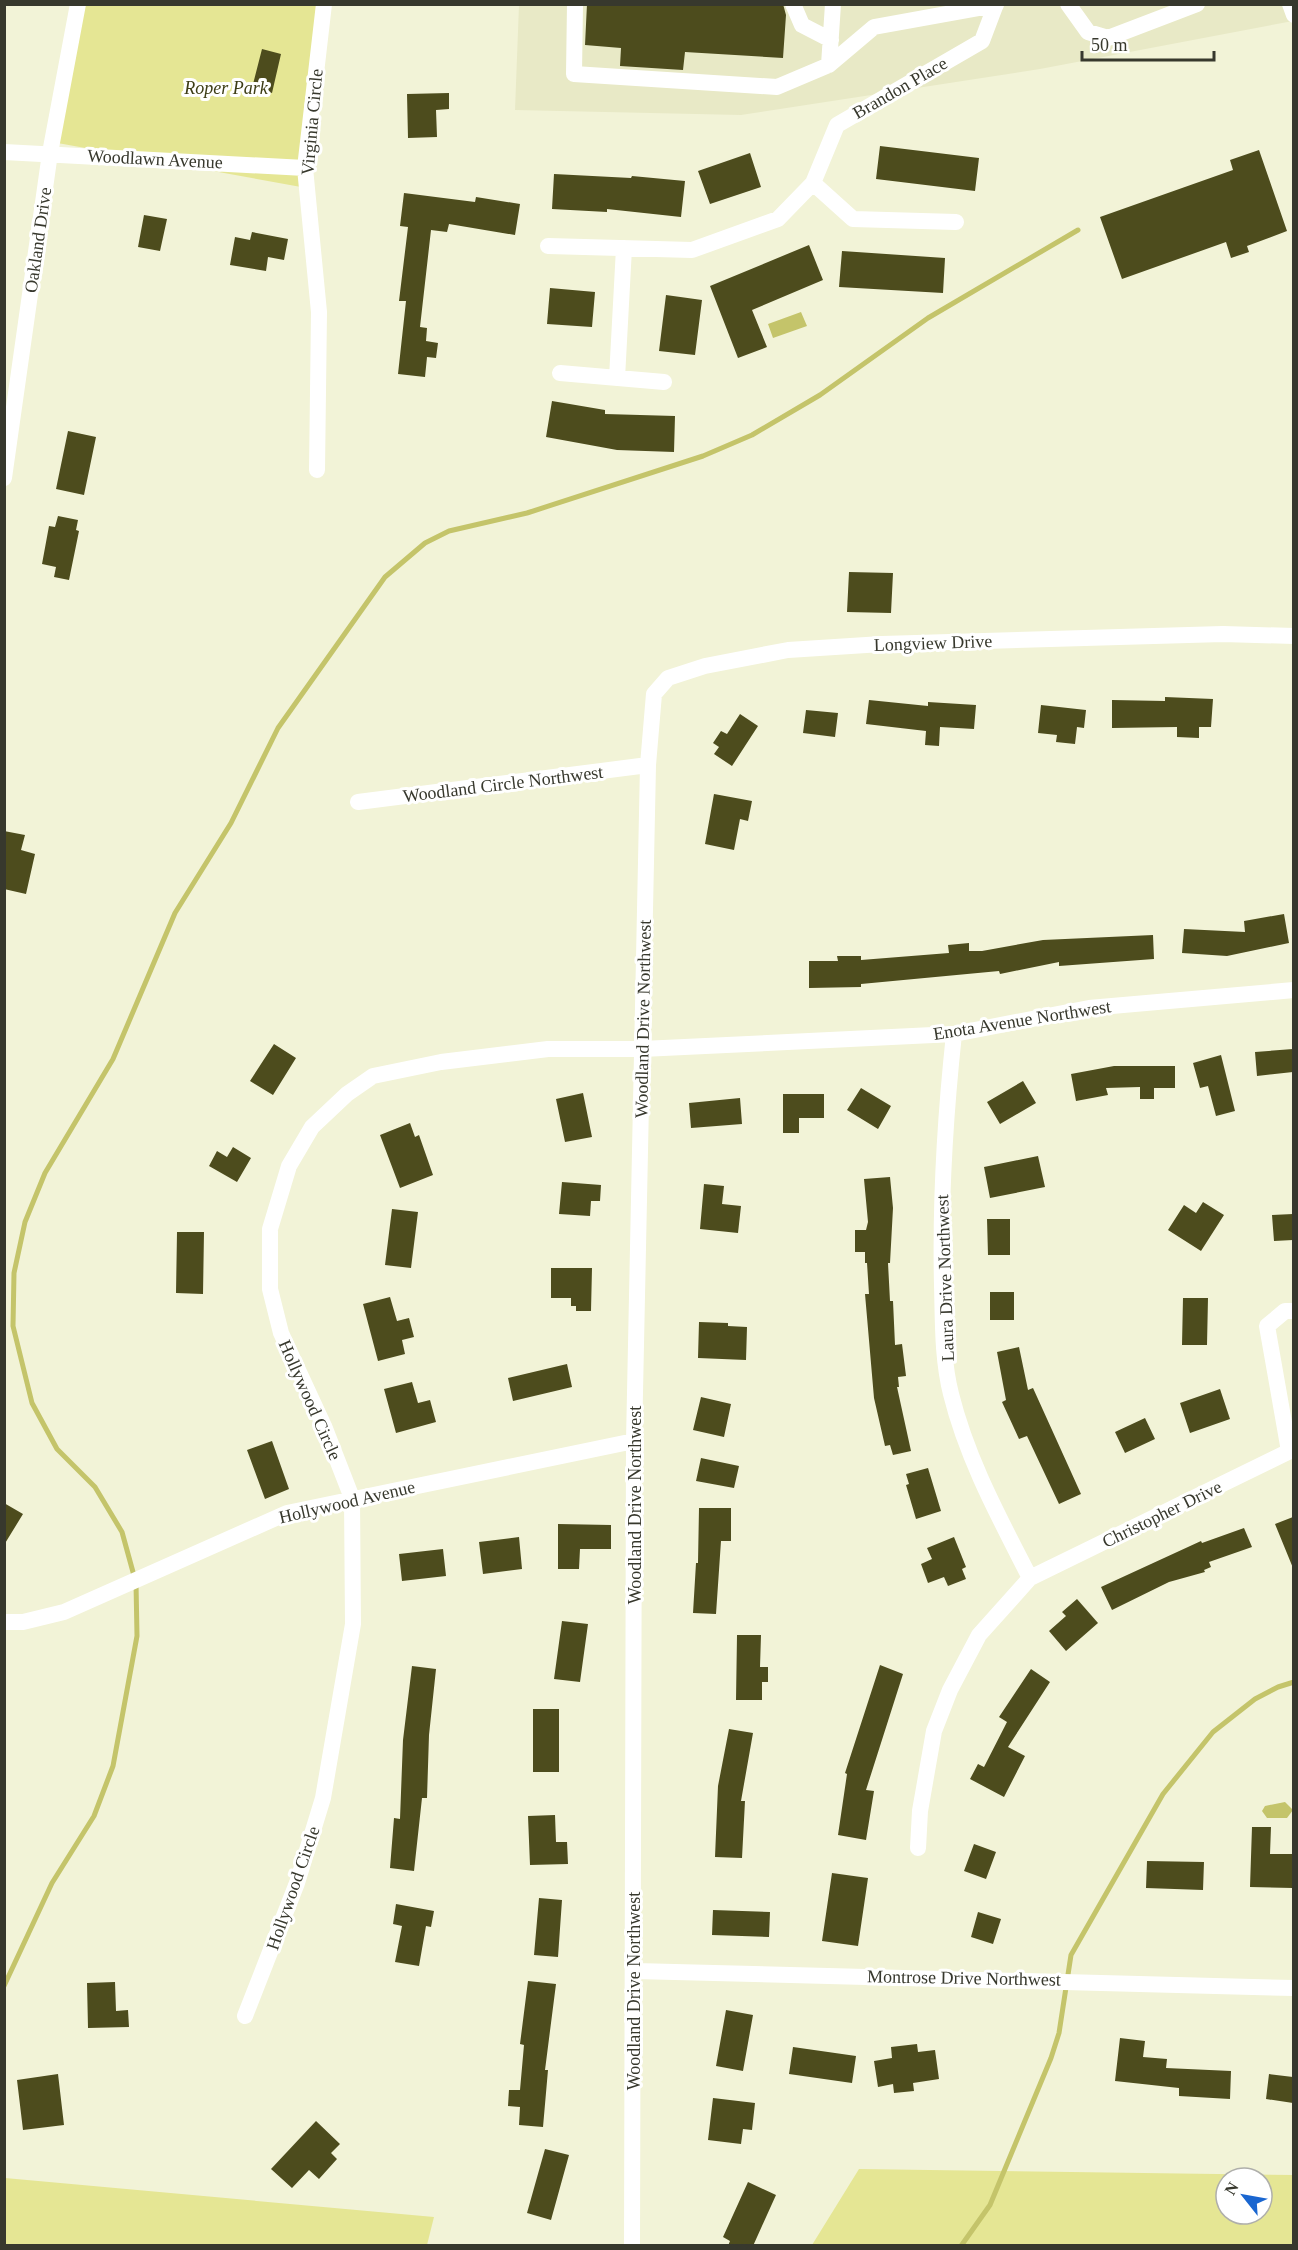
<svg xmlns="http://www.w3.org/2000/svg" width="1298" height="2250" viewBox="0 0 1298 2250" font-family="Georgia,serif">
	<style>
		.built { fill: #e8e9c6 }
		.green { fill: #e5e694; fill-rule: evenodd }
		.water { fill: #c4c46a }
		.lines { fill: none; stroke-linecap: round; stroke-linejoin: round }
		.stream { stroke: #c4c46a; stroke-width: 5 }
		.building { fill: #4d4c1d }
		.minor { stroke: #fff; stroke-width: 16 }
		.labels { text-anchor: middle; stroke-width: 6; stroke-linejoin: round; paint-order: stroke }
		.park-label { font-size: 18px; font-style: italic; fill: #3d3d16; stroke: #fff }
		.street-label { font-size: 18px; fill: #37382d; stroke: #fff }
	</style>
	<rect width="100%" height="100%" fill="#f2f3d7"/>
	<path class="built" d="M 519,5 L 1293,5 L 1293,21 L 1040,69 L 741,115 L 515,110 Z"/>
	<path class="green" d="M 77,5 L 322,5 L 301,187 L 52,142 Z
		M 859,2169 L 1293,2175 L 1293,2245 L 812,2245 ZM 1226,2178 L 1262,2178 L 1262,2214 L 1226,2214 Z
		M 5,2178 L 434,2217 L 427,2245 L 5,2245 Z"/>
	<path class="water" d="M 801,312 L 807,326 L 773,338 L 768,324 Z
		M 1285,1802 L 1293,1810 L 1287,1818 L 1267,1818 L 1262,1811 L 1265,1806 Z"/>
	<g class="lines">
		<path class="stream" d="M 4,1986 L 52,1883 L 94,1816 L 113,1766 L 137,1636 L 136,1583 L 122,1532 L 95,1487 L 57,1449 L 32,1403 L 13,1326 L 14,1273 L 25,1222 L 45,1173 L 113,1059 L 175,913 L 231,823 L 278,728 L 385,577 L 425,543 L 449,531 L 527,513 L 703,456 L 752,435 L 820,395 L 928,318 L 1078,230
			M 961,2246 L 990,2205 L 1051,2058 L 1059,2033 L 1071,1955 L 1163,1794 L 1213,1732 L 1255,1699 L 1278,1687 L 1294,1682"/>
	</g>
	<path class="building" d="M 587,4 L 783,4 L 786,15 L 783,58 L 685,52 L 683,70 L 620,66 L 621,48 L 585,45 Z
		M 262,49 L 281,54 L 272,93 L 252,88 Z
		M 449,93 L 449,109 L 436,110 L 437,137 L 408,138 L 407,94 Z
		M 880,146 L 979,158 L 975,191 L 876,179 Z
		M 1259,150 L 1287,231 L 1247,246 L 1249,252 L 1231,258 L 1226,242 L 1122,279 L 1100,217 L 1233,170 L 1230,160 Z
		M 750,153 L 761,187 L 710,204 L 698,171 Z
		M 554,174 L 631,178 L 632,176 L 685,181 L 681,217 L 607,209 L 607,212 L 552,209 Z
		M 404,193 L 475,202 L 476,197 L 520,204 L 515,235 L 449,224 L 447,232 L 431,230 L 420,327 L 427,328 L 426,341 L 438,343 L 436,358 L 427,357 L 425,377 L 398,374 L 406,301 L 399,301 L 408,227 L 400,226 Z
		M 144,215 L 167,219 L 160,251 L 138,247 Z
		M 252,232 L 288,239 L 284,260 L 268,257 L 266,271 L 230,265 L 235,237 L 250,240 Z
		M 809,245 L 823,280 L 752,310 L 767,347 L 738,358 L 710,286 Z
		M 842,251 L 945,258 L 943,293 L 839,287 Z
		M 550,288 L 595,292 L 592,327 L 547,324 Z
		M 666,295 L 702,300 L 695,355 L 659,351 Z
		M 552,401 L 605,410 L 605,414 L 675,416 L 674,452 L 617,450 L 546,437 Z
		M 68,431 L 96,437 L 84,495 L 56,489 Z
		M 58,516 L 78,520 L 76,530 L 79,531 L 69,580 L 54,577 L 56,567 L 42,564 L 49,526 L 55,527 Z
		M 849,572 L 893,573 L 891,613 L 847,612 Z
		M 1165,697 L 1213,699 L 1211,727 L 1199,727 L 1199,738 L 1177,737 L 1177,727 L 1112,728 L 1112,700 L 1165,701 Z
		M 869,700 L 928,706 L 928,702 L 976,705 L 974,729 L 940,727 L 939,746 L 925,745 L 926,731 L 866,724 Z
		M 1041,705 L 1086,710 L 1084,728 L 1077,727 L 1075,744 L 1056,742 L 1057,735 L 1038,733 Z
		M 806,710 L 838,713 L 835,737 L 803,733 Z
		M 740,714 L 758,726 L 732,766 L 714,754 L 719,747 L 713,743 L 721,731 L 727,734 Z
		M 714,794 L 752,801 L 748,821 L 740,819 L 734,850 L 705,844 Z
		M 4,831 L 25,835 L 21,850 L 35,854 L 26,894 L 4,889 Z
		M 1284,914 L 1289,943 L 1227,956 L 1182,953 L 1184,929 L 1245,932 L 1244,921 Z
		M 1153,935 L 1154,959 L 1059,966 L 1059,962 L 1000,974 L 999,971 L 861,984 L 861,987 L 809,988 L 809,961 L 838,961 L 837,956 L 861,956 L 861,960 L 949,953 L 948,945 L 969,943 L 969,951 L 982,951 L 1043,940 Z
		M 274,1044 L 296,1058 L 273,1095 L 250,1081 Z
		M 1293,1049 L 1293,1072 L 1257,1076 L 1255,1052 Z
		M 1221,1055 L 1235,1111 L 1216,1116 L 1208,1086 L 1200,1088 L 1193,1063 Z
		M 1114,1066 L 1175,1066 L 1175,1088 L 1154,1088 L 1154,1099 L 1140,1099 L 1140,1087 L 1106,1088 L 1108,1095 L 1076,1101 L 1071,1074 Z
		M 1023,1081 L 1036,1103 L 1000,1124 L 987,1102 Z
		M 861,1088 L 891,1106 L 878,1129 L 847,1110 Z
		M 583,1093 L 592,1137 L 565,1142 L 556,1099 Z
		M 783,1094 L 824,1094 L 824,1118 L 799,1118 L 799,1133 L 783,1133 Z
		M 740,1098 L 742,1124 L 691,1128 L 689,1103 Z
		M 410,1123 L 415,1137 L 419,1135 L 433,1175 L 400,1188 L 380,1135 Z
		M 233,1147 L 251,1158 L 237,1182 L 209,1166 L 217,1151 L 227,1157 Z
		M 1038,1156 L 1045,1187 L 990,1198 L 984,1167 Z
		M 890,1177 L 893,1208 L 890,1263 L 888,1263 L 890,1301 L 893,1301 L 895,1345 L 902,1344 L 906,1376 L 898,1377 L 899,1387 L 897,1387 L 911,1451 L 893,1455 L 890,1445 L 885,1446 L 874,1398 L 865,1294 L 869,1294 L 867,1263 L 865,1263 L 865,1252 L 855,1252 L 855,1230 L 866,1230 L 868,1222 L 864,1179 Z
		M 562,1182 L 601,1185 L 600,1201 L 591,1201 L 590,1216 L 559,1214 Z
		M 704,1184 L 724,1186 L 722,1204 L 741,1206 L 738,1233 L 700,1229 Z
		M 1203,1202 L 1224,1215 L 1201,1251 L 1168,1230 L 1184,1205 L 1196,1213 Z
		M 392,1209 L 418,1212 L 411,1268 L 385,1265 Z
		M 1293,1214 L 1293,1240 L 1274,1241 L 1272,1215 Z
		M 987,1219 L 1010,1219 L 1010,1255 L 988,1255 Z
		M 177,1232 L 204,1232 L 203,1294 L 176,1293 Z
		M 551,1268 L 592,1268 L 591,1311 L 576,1311 L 576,1306 L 571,1306 L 571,1298 L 551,1298 Z
		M 990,1292 L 1014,1292 L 1014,1320 L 990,1320 Z
		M 390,1297 L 397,1321 L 409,1318 L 414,1337 L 402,1340 L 405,1354 L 378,1361 L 363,1304 Z
		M 1183,1298 L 1208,1298 L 1207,1345 L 1182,1345 Z
		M 699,1322 L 728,1323 L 728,1326 L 747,1327 L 746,1360 L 698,1358 Z
		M 1019,1347 L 1028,1390 L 1033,1388 L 1081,1494 L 1059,1504 L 1027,1436 L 1019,1439 L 1002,1402 L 1006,1400 L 997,1352 Z
		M 567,1364 L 572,1387 L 513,1401 L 508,1378 Z
		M 412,1382 L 418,1403 L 430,1400 L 436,1422 L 396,1433 L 384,1389 Z
		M 1220,1389 L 1230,1419 L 1190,1433 L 1180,1403 Z
		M 701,1397 L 731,1404 L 724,1437 L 693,1430 Z
		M 1145,1418 L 1155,1439 L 1125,1453 L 1115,1432 Z
		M 272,1441 L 289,1489 L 265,1499 L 247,1450 Z
		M 701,1458 L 739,1466 L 734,1488 L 696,1481 Z
		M 928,1468 L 941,1511 L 916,1519 L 906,1485 L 909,1484 L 906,1474 Z
		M 4,1503 L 23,1514 L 4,1545 Z
		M 699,1508 L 731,1508 L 731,1541 L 721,1541 L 716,1614 L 693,1613 L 696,1563 L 698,1563 Z
		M 1293,1517 L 1293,1568 L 1275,1524 Z
		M 558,1524 L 611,1525 L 611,1549 L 580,1549 L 579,1569 L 558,1569 Z
		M 1244,1528 L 1252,1547 L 1209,1562 L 1211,1567 L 1204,1570 L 1205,1572 L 1169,1582 L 1112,1610 L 1101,1587 L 1201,1541 L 1202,1543 Z
		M 519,1537 L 522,1569 L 483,1574 L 479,1542 Z
		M 954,1537 L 966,1567 L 962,1569 L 966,1579 L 948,1586 L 944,1577 L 928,1583 L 921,1564 L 932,1559 L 927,1548 Z
		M 443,1549 L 446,1576 L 402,1581 L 399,1554 Z
		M 1077,1599 L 1098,1623 L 1066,1651 L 1049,1631 L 1066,1616 L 1062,1612 Z
		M 562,1621 L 588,1624 L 580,1682 L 554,1679 Z
		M 737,1635 L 761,1635 L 760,1667 L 768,1667 L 768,1682 L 762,1682 L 762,1700 L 736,1700 Z
		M 880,1665 L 903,1674 L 866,1790 L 874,1791 L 866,1840 L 838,1835 L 847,1774 L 845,1773 Z
		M 412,1666 L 436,1669 L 429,1735 L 427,1798 L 422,1798 L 414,1871 L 390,1868 L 394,1818 L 400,1819 L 403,1740 Z
		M 1031,1669 L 1050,1682 L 1008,1747 L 1025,1756 L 1004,1797 L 970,1779 L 978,1764 L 984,1767 L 1007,1722 L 999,1717 Z
		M 533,1709 L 559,1709 L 559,1772 L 533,1772 Z
		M 729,1729 L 753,1733 L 741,1801 L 745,1801 L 742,1858 L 715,1857 L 718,1786 Z
		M 555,1815 L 556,1842 L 567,1842 L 568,1864 L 530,1865 L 528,1816 Z
		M 1252,1827 L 1271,1827 L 1270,1854 L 1293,1854 L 1293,1888 L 1250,1887 Z
		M 974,1844 L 996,1852 L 986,1879 L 964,1871 Z
		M 1147,1861 L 1204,1862 L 1203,1890 L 1146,1888 Z
		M 832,1873 L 868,1878 L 858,1946 L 822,1941 Z
		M 539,1898 L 562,1900 L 558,1957 L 534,1955 Z
		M 396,1904 L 434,1911 L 431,1927 L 426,1926 L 419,1966 L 395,1962 L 402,1926 L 393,1924 Z
		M 713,1910 L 770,1912 L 769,1937 L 712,1935 Z
		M 978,1912 L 1001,1919 L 993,1944 L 971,1937 Z
		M 528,1981 L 556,1984 L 545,2070 L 548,2070 L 543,2127 L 519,2125 L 520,2107 L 508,2106 L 509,2090 L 520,2090 L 524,2045 L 520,2044 Z
		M 115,1982 L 116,2011 L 128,2010 L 129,2027 L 88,2028 L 87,1983 Z
		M 726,2010 L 753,2015 L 743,2071 L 716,2066 Z
		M 1120,2038 L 1145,2041 L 1143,2057 L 1167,2059 L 1166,2068 L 1231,2071 L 1230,2099 L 1179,2096 L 1179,2088 L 1115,2081 Z
		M 917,2044 L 918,2052 L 935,2050 L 939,2079 L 913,2083 L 914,2091 L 894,2093 L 893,2084 L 878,2087 L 874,2061 L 892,2058 L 891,2047 Z
		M 793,2047 L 856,2056 L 852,2083 L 789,2074 Z
		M 58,2074 L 64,2125 L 23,2130 L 17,2080 Z
		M 1269,2074 L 1293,2077 L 1293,2103 L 1266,2099 Z
		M 713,2098 L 755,2103 L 752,2130 L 743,2129 L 741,2144 L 708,2140 Z
		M 316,2121 L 340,2144 L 331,2153 L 337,2159 L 319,2179 L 309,2170 L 292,2188 L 271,2169 Z
		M 545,2149 L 569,2155 L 551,2220 L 527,2213 Z
		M 748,2182 L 776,2195 L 753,2246 L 728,2246 L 730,2241 L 723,2237 Z"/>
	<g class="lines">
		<path class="minor" d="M 575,4 L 574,74 L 777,87 L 829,65 L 874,27 L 996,5
			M 793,4 L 802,25 L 831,40
			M 1068,4 L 1088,32 L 1108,38 L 1197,4
			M 1290,4 L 1294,15
			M 829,65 L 833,4
			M 4,152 L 305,168
			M 813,183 L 853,219 L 956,222
			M 548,246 L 692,250 L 778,219 L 813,183 L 837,125 L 982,41 L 996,4
			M 560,373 L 664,382
			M 617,378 L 624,248
			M 317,470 L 319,312 L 305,168 L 324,4
			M 4,478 L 50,153 L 78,4
			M 358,802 L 648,765
			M 954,1034 C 945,1118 940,1201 942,1285 C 943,1320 942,1359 951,1394 C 967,1459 1000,1519 1030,1578
			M 1289,1451 L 1267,1326 L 1285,1311 L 1294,1311
			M 4,1622 L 23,1622 L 64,1612 L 287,1513 L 634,1441
			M 918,1848 L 920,1811 L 934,1731 L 950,1690 L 979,1635 L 1030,1578 L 1294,1449
			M 635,1971 L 1294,1988
			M 245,2016 L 297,1883 L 323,1798 L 353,1624 L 352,1498 L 324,1426 L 281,1333 L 270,1289 L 270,1229 L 289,1166 L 312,1127 L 347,1094 L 373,1076 L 441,1062 L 548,1049 L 642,1049 L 954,1034 L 1089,1008 L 1294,990
			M 632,2246 L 634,1441 L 648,765 L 654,694 L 668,678 L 705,666 L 788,650 L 882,644 L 1223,634 L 1294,636"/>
	</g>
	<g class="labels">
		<g class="park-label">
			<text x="226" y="94">Roper Park</text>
		</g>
		<g class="street-label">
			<text transform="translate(900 88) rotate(-30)" y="6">Brandon Place</text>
			<text transform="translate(312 122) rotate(-85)" y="6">Virginia Circle</text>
			<text transform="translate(155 159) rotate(3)" y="6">Woodlawn Avenue</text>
			<text transform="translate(38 240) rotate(-82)" y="6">Oakland Drive</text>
			<text transform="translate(933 643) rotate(-2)" y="6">Longview Drive</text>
			<text transform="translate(503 784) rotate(-7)" y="6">Woodland Circle Northwest</text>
			<text transform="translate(643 1019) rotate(-89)" y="6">Woodland Drive Northwest</text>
			<text transform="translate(1022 1020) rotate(-9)" y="6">Enota Avenue Northwest</text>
			<text transform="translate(945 1278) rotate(-92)" y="6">Laura Drive Northwest</text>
			<text transform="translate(310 1400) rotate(66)" y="6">Hollywood Circle</text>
			<text transform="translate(347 1502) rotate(-13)" y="6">Hollywood Avenue</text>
			<text transform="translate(635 1505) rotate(-90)" y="6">Woodland Drive Northwest</text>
			<text transform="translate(1162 1514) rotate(-26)" y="6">Christopher Drive</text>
			<text transform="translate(293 1888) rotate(-71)" y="6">Hollywood Circle</text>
			<text transform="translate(964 1978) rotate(1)" y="6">Montrose Drive Northwest</text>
			<text transform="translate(634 1991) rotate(-90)" y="6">Woodland Drive Northwest</text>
		</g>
	</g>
	<rect width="1298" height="2250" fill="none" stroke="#37382d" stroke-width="12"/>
	<g transform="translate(1244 2196) rotate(301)"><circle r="28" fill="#ffffff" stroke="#afafab" stroke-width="1.5"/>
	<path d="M0-4.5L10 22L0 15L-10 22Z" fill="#1a66d0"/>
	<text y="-9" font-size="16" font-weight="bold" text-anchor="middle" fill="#37382d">N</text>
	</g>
	<path d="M1082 51v9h132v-9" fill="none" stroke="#37382d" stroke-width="3"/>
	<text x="1091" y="51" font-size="18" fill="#37382d" stroke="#ffffff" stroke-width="4.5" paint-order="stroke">50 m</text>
</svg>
